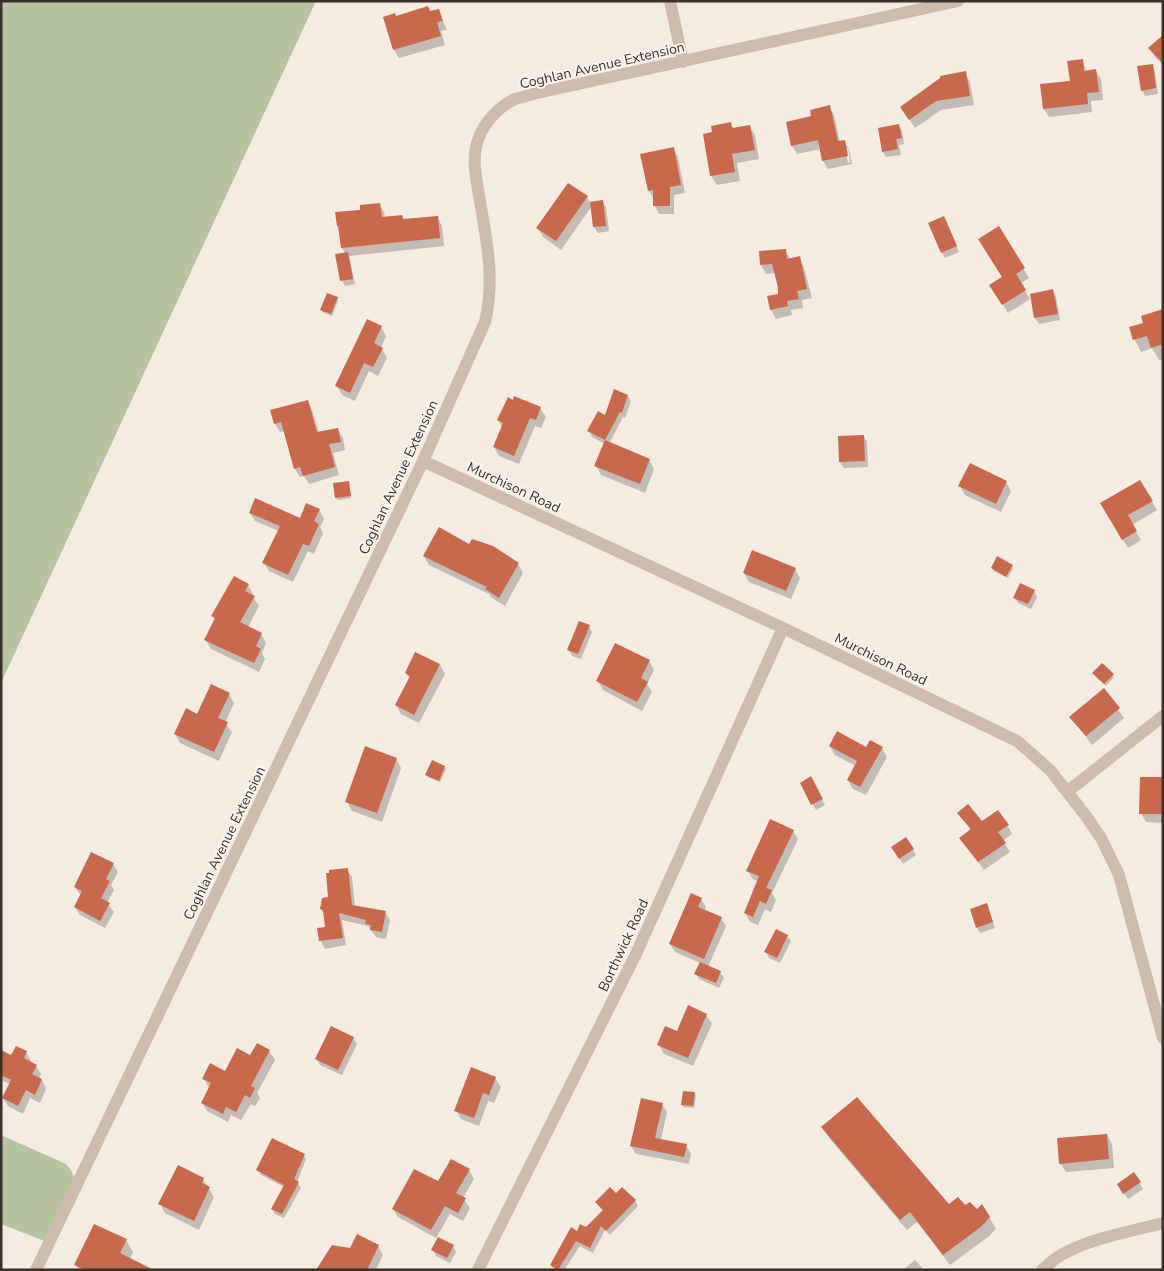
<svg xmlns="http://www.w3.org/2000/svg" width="1164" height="1271" viewBox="0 0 1164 1271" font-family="'Nunito Sans',sans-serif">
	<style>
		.green { fill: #b8c4a0 }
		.shadow { fill: #0003; fill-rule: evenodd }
		.building { fill: #c8694b }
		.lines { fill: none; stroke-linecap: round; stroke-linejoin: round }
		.minor { stroke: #cdbbac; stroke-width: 12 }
		.labels { text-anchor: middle; stroke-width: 4; stroke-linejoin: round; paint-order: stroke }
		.street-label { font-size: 14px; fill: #3b302b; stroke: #fbf5ee }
	</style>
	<rect width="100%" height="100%" fill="#f4ebe1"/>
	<path class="green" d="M 1,1 L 316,1 L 1,683 Z
		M 1,1135 L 66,1164 L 71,1170 L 74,1177 L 47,1242 L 1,1224 Z"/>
	<path class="shadow" d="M 438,10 L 447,30 L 441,31 L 445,45 L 399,58 L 394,50 L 396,17 Z
		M 1163,37 L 1163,65 L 1155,57 L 1150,49 Z
		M 1082,60 L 1087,72 L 1096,71 L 1101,79 L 1103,100 L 1091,101 L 1092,112 L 1049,117 L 1044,109 L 1071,82 Z
		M 1152,66 L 1155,71 L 1158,94 L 1145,96 L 1142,90 Z
		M 965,73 L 970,82 L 974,105 L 941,110 L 915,128 L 907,116 Z
		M 829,107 L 834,115 L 840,142 L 844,141 L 849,149 L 852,164 L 828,169 L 823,161 L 821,149 L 797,154 L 792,146 L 787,123 L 813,117 ZM 845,148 L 848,148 L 850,162 L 848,163 Z
		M 730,123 L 734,129 L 749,126 L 755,135 L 759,159 L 737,163 L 740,181 L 717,185 L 711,176 L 713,133 Z
		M 899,126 L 902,131 L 904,144 L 899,145 L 901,155 L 886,157 L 883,152 Z
		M 673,149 L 678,157 L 685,193 L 674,195 L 674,214 L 659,214 L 655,206 L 654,199 L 649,191 L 642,155 Z
		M 587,197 L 590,203 L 602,202 L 606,207 L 609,231 L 598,233 L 594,227 L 592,206 L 561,250 L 543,237 L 538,228 Z
		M 379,204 L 384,212 L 385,218 L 402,216 L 404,220 L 437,217 L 442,226 L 444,246 L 349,256 L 355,284 L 345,286 L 342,280 L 345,253 L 342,248 L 340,229 L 362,211 Z
		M 944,217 L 959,252 L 945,258 L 942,252 Z
		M 999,228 L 1029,278 L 1021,283 L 1030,299 L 1008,313 L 991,285 L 1003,278 Z
		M 785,250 L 791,260 L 799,258 L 804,267 L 812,298 L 802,300 L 803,308 L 791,310 L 792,315 L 776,319 L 771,310 L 768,297 L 779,295 L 775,273 L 766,274 L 761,265 Z
		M 1053,291 L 1056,297 L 1060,320 L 1039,324 L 1035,318 L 1031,295 Z
		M 337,298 L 338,301 L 332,316 L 322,312 L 321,309 Z
		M 1163,310 L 1163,359 L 1159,360 L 1152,348 L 1141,352 L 1135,340 Z
		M 381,327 L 386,336 L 381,348 L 387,358 L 378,376 L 369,371 L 355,401 L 342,395 L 337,386 Z
		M 628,396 L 631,401 L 625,418 L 623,417 L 609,444 L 649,460 L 654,469 L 645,493 L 601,475 L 596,466 L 605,444 L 592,437 L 589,431 Z
		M 307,401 L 312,410 L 319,433 L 338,430 L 343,438 L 345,450 L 333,453 L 339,475 L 309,484 L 304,476 L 300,477 L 295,469 L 284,431 L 280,432 L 275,424 L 272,411 Z
		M 540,408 L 546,417 L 541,428 L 535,426 L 519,464 L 499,456 L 494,447 L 502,427 L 498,420 Z
		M 840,437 L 864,437 L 867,442 L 868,467 L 844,468 L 840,462 Z
		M 1140,481 L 1157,510 L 1132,525 L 1141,540 L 1128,548 L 1101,504 Z
		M 348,482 L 351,498 L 338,500 L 336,498 Z
		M 1006,482 L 1011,491 L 1001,512 L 965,495 L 960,486 Z
		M 319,510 L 324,519 L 320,527 L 323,533 L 314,554 L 308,551 L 293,582 L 269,571 L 264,563 L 279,531 L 255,521 L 250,513 L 300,519 Z
		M 470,546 L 518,564 L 523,573 L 505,606 L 492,598 L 489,594 L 429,565 L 424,556 Z
		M 1012,566 L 1013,568 L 1008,578 L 994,571 L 992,568 Z
		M 795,569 L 800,578 L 791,599 L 749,582 L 744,573 Z
		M 248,585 L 253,594 L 252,596 L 259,606 L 248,627 L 261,634 L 266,643 L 262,653 L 265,659 L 259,672 L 211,649 L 206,640 L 215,620 L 213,616 Z
		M 1034,591 L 1037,597 L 1031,609 L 1018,603 L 1015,598 Z
		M 589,626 L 592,632 L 581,659 L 572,656 L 569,650 Z
		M 416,654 L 440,665 L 445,674 L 419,723 L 401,714 L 396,705 L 410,679 L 406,673 Z
		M 649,661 L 654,670 L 647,684 L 652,692 L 642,711 L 603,690 L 598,681 Z
		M 1095,675 L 1113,675 L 1114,677 L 1106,686 Z
		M 1104,690 L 1124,718 L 1092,745 L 1071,717 Z
		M 229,694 L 234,703 L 225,723 L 232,732 L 219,761 L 180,743 L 175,734 L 198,715 Z
		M 830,746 L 866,749 L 882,748 L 887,757 L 866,795 L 853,789 L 848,780 L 856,766 L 835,755 Z
		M 396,759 L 401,768 L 382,822 L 352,811 L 347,802 Z
		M 444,767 L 446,769 L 440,782 L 428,777 L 427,775 Z
		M 810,778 L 825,805 L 816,810 L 801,783 Z
		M 1163,778 L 1163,823 L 1146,822 L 1141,813 Z
		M 959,813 L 982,823 L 1007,825 L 1012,834 L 1003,841 L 1010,852 L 984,870 L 961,838 L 971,831 Z
		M 793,831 L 798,839 L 772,893 L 776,900 L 771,912 L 765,909 L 758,925 L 750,922 L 745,913 L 758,882 L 753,879 L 748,871 Z
		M 913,850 L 916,855 L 903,864 L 896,853 Z
		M 113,864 L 118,872 L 111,885 L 114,890 L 107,903 L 114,912 L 105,928 L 80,915 L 75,907 L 81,896 L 75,887 Z
		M 347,870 L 352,877 L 355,907 L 385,912 L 390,920 L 386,939 L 376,937 L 368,926 L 342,920 L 346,945 L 325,949 L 321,941 L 319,929 L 326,928 L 325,916 L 321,909 Z
		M 701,899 L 706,907 L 704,911 L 721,918 L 726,926 L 708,967 L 720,972 L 724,978 L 719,988 L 699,979 L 696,974 L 700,963 L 675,952 L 670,944 Z
		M 989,911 L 995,928 L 980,933 L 977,927 Z
		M 787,936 L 791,941 L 780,963 L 769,958 L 766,952 Z
		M 706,1015 L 712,1024 L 693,1066 L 664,1054 L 659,1045 Z
		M 353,1038 L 357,1044 L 342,1075 L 320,1065 L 316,1059 Z
		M 1,1051 L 12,1056 L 26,1052 L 31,1061 L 30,1063 L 36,1066 L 41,1074 L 39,1079 L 42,1080 L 46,1089 L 40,1103 L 30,1098 L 23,1114 L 8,1106 L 3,1098 L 10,1084 L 1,1080 Z
		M 269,1051 L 275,1060 L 257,1093 L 260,1098 L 255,1106 L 251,1104 L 241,1120 L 231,1115 L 228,1122 L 207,1111 L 202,1102 L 209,1088 L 204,1078 L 225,1072 L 251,1057 Z
		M 495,1078 L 501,1087 L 494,1103 L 488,1101 L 479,1126 L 461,1119 L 456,1110 Z
		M 695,1094 L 696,1096 L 694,1108 L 683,1107 L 682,1104 Z
		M 662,1104 L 667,1112 L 661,1140 L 686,1145 L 691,1154 L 689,1164 L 636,1154 L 631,1146 Z
		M 823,1128 L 949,1206 L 965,1207 L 989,1217 L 996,1229 L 988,1237 L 950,1265 L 917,1222 L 907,1230 L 830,1139 Z
		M 1107,1135 L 1112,1144 L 1114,1168 L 1066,1172 L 1060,1163 Z
		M 304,1155 L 306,1159 L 297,1182 L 301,1188 L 284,1218 L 275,1214 L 272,1209 L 284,1187 L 261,1175 L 258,1170 Z
		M 469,1170 L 474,1179 L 463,1198 L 470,1208 L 463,1221 L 450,1214 L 436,1238 L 398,1217 L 393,1209 L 438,1183 Z
		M 1134,1174 L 1143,1189 L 1128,1199 L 1122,1190 Z
		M 203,1179 L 214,1197 L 199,1230 L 165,1213 L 160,1204 Z
		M 616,1195 L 635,1200 L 638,1206 L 610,1235 L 605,1230 L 593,1253 L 580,1246 L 564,1270 L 554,1270 L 551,1265 L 577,1232 L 586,1229 L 603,1211 L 597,1203 Z
		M 126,1240 L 133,1252 L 130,1259 L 151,1270 L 79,1270 L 76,1265 Z
		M 378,1246 L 383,1255 L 376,1270 L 317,1270 L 350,1249 Z
		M 453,1246 L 456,1252 L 450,1263 L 436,1256 L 433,1250 Z
		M 915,1260 L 924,1270 L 903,1270 Z"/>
	<path class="building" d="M 428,6 L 430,11 L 439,9 L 443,21 L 437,22 L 441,36 L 393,50 L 383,17 L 395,13 L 396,16 Z
		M 1163,35 L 1163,63 L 1148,48 Z
		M 1083,59 L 1084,71 L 1096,69 L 1099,92 L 1087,93 L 1088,104 L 1043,109 L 1040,84 L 1070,81 L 1067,61 Z
		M 1153,64 L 1156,88 L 1141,91 L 1137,66 Z
		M 966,71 L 970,96 L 936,101 L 909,120 L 900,107 L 940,78 L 940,76 Z
		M 830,105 L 838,141 L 845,140 L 848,156 L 822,161 L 818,140 L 791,146 L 786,122 L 811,116 L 810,110 Z
		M 731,122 L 732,128 L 750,125 L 755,150 L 732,154 L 735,172 L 710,176 L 703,134 L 712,132 L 711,126 Z
		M 899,124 L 902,138 L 896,139 L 898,149 L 882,152 L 878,128 Z
		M 674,147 L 681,185 L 670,187 L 670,206 L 653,206 L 653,190 L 648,191 L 640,154 Z
		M 568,183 L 588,196 L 556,241 L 536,228 Z
		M 603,200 L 606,226 L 593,227 L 590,202 Z
		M 380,203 L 382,217 L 402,215 L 403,219 L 438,216 L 440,238 L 341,248 L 338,226 L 337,226 L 335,212 L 360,210 L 360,205 Z
		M 944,216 L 957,246 L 941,253 L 928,223 Z
		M 999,226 L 1025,268 L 1016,274 L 1026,290 L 1002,305 L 989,285 L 1002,277 L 978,239 Z
		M 786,249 L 787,259 L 800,256 L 807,289 L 797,291 L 799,299 L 787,301 L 788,306 L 770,310 L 767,296 L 778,294 L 778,287 L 772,264 L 760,265 L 759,251 Z
		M 348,252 L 353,279 L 340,281 L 335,254 Z
		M 1053,289 L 1058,314 L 1034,318 L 1030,294 Z
		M 327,293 L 338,297 L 331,314 L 320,310 Z
		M 1163,309 L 1163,344 L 1151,348 L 1147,336 L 1133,340 L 1129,327 L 1143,323 L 1141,316 Z
		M 367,319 L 382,326 L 374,343 L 383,348 L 373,367 L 364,363 L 350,393 L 335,386 Z
		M 614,389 L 628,395 L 622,413 L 620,412 L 605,440 L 587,431 L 598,411 L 605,415 Z
		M 514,396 L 541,407 L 536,420 L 530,418 L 514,456 L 493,447 L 503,423 L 497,420 L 508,397 L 513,400 Z
		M 308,400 L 317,432 L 338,428 L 341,442 L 329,444 L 335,467 L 303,476 L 300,467 L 294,469 L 281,422 L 274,424 L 270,410 Z
		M 864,435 L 865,461 L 839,462 L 838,436 Z
		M 605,440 L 650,459 L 640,484 L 594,466 Z
		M 970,463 L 1007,481 L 996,504 L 958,486 Z
		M 1140,480 L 1153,501 L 1128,515 L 1137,531 L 1122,540 L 1100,503 Z
		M 349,481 L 351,496 L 335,498 L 333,483 Z
		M 255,498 L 300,518 L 306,503 L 320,509 L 314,521 L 319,524 L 309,546 L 303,544 L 288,575 L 262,563 L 280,526 L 249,513 Z
		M 439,527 L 469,544 L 472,539 L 493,546 L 519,563 L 499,598 L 485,589 L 487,587 L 423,556 Z
		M 752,550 L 796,568 L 786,591 L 743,573 Z
		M 997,556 L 1013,565 L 1006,577 L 991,568 Z
		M 234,576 L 249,584 L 245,591 L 255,596 L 240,622 L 262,633 L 256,646 L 261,649 L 254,663 L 204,640 L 215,618 L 211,616 Z
		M 1020,583 L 1035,590 L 1028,604 L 1013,598 Z
		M 579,621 L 590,625 L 578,654 L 567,650 Z
		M 615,643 L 650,660 L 641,678 L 648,682 L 637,702 L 596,681 Z
		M 415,652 L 440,664 L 414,715 L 395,705 L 410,676 L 405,673 Z
		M 1102,663 L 1114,674 L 1104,684 L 1092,673 Z
		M 211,684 L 230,693 L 218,718 L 228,722 L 214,752 L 174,734 L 186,708 L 197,714 Z
		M 1104,688 L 1120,708 L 1086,736 L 1069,717 Z
		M 837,731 L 866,747 L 870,740 L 883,747 L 860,787 L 847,780 L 857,761 L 829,746 Z
		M 365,746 L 397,758 L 377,813 L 345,802 Z
		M 432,760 L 445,766 L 439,781 L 425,775 Z
		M 811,776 L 823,799 L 811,805 L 800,783 Z
		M 1140,777 L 1163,777 L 1163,814 L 1139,814 Z
		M 968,804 L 982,821 L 998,810 L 1009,825 L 998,832 L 1006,843 L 978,862 L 959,838 L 971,829 L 957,813 Z
		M 770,819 L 794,830 L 766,888 L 772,890 L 766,904 L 760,901 L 753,917 L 744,913 L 759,876 L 746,871 Z
		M 906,837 L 914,849 L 899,859 L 891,847 Z
		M 91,852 L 114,863 L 106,879 L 110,881 L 101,898 L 110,903 L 100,921 L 74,907 L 82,891 L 74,887 Z
		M 348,868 L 352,905 L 386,911 L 382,932 L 370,930 L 371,925 L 365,924 L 366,920 L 339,913 L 343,938 L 319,941 L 317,928 L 325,927 L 323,910 L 320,909 L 322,898 L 328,897 L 326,873 L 329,873 L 329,870 Z
		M 691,893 L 702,898 L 698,907 L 722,917 L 704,959 L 669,944 Z
		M 987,903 L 993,922 L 976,928 L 970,909 Z
		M 776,929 L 788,935 L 777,958 L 764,952 Z
		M 700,962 L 721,971 L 716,983 L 694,974 Z
		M 688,1005 L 707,1014 L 688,1058 L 657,1045 L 665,1026 L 677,1031 Z
		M 331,1026 L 354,1037 L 338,1070 L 315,1059 Z
		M 257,1043 L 270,1050 L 251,1086 L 255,1088 L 250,1098 L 245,1095 L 236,1112 L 226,1107 L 223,1114 L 201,1103 L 211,1083 L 202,1079 L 210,1063 L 225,1071 L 237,1048 L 250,1055 Z
		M 16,1046 L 27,1051 L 24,1058 L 37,1065 L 32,1074 L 42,1079 L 35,1095 L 26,1090 L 18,1106 L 2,1098 L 11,1080 L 1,1075 L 1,1050 L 11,1055 Z
		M 471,1067 L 496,1077 L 489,1095 L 483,1093 L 474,1118 L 454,1111 Z
		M 683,1091 L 695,1092 L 693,1106 L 681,1105 Z
		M 857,1097 L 949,1204 L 958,1197 L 965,1205 L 970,1202 L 977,1209 L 982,1204 L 990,1217 L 982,1226 L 943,1255 L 910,1212 L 900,1220 L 821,1127 Z
		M 641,1098 L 663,1103 L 655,1138 L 687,1144 L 684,1157 L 630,1146 Z
		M 1107,1134 L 1109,1159 L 1059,1164 L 1057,1138 Z
		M 272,1138 L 305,1154 L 294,1179 L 299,1182 L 282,1214 L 271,1209 L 284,1185 L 256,1170 Z
		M 451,1159 L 470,1169 L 456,1193 L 466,1198 L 458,1213 L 445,1206 L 431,1230 L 392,1209 L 414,1169 L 438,1181 Z
		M 178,1165 L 204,1178 L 202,1183 L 210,1187 L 194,1221 L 158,1204 Z
		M 1134,1172 L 1141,1182 L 1123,1194 L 1117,1184 Z
		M 610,1187 L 616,1193 L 622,1187 L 636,1200 L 606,1231 L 601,1226 L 590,1248 L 576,1241 L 558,1270 L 550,1265 L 571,1227 L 577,1231 L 580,1224 L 586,1227 L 603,1210 L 595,1202 Z
		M 94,1224 L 127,1239 L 120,1253 L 154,1270 L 85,1270 L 74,1265 Z
		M 357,1234 L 379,1245 L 367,1270 L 316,1270 L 332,1245 L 350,1248 Z
		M 438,1237 L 454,1245 L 447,1258 L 431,1250 Z"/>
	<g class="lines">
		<path class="minor" d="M 670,1 L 683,62
			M 423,461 L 783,628 L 1017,741 L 1050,770 L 1086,816 L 1101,838 L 1119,875 L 1163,1038
			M 1067,792 L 1163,716
			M 36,1270 L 423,461 L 485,322 C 495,280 487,243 480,201 C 477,183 471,159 478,140 C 483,124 499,106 515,99 C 522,97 530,95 537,93 L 958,1
			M 478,1270 L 635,956 L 783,628
			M 1042,1270 C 1048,1265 1054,1259 1061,1255 C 1091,1238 1129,1232 1163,1223"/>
	</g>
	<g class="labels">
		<g class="street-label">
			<text transform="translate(602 65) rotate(-13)" y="5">Coghlan Avenue Extension</text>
			<text transform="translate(398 477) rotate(-65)" y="5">Coghlan Avenue Extension</text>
			<text transform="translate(514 487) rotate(25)" y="5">Murchison Road</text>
			<text transform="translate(881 659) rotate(26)" y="5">Murchison Road</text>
			<text transform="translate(224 843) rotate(-64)" y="5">Coghlan Avenue Extension</text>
			<text transform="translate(623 945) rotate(-65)" y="5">Borthwick Road</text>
		</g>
	</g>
	<rect width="1164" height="1271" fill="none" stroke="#3b302b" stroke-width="5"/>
</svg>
